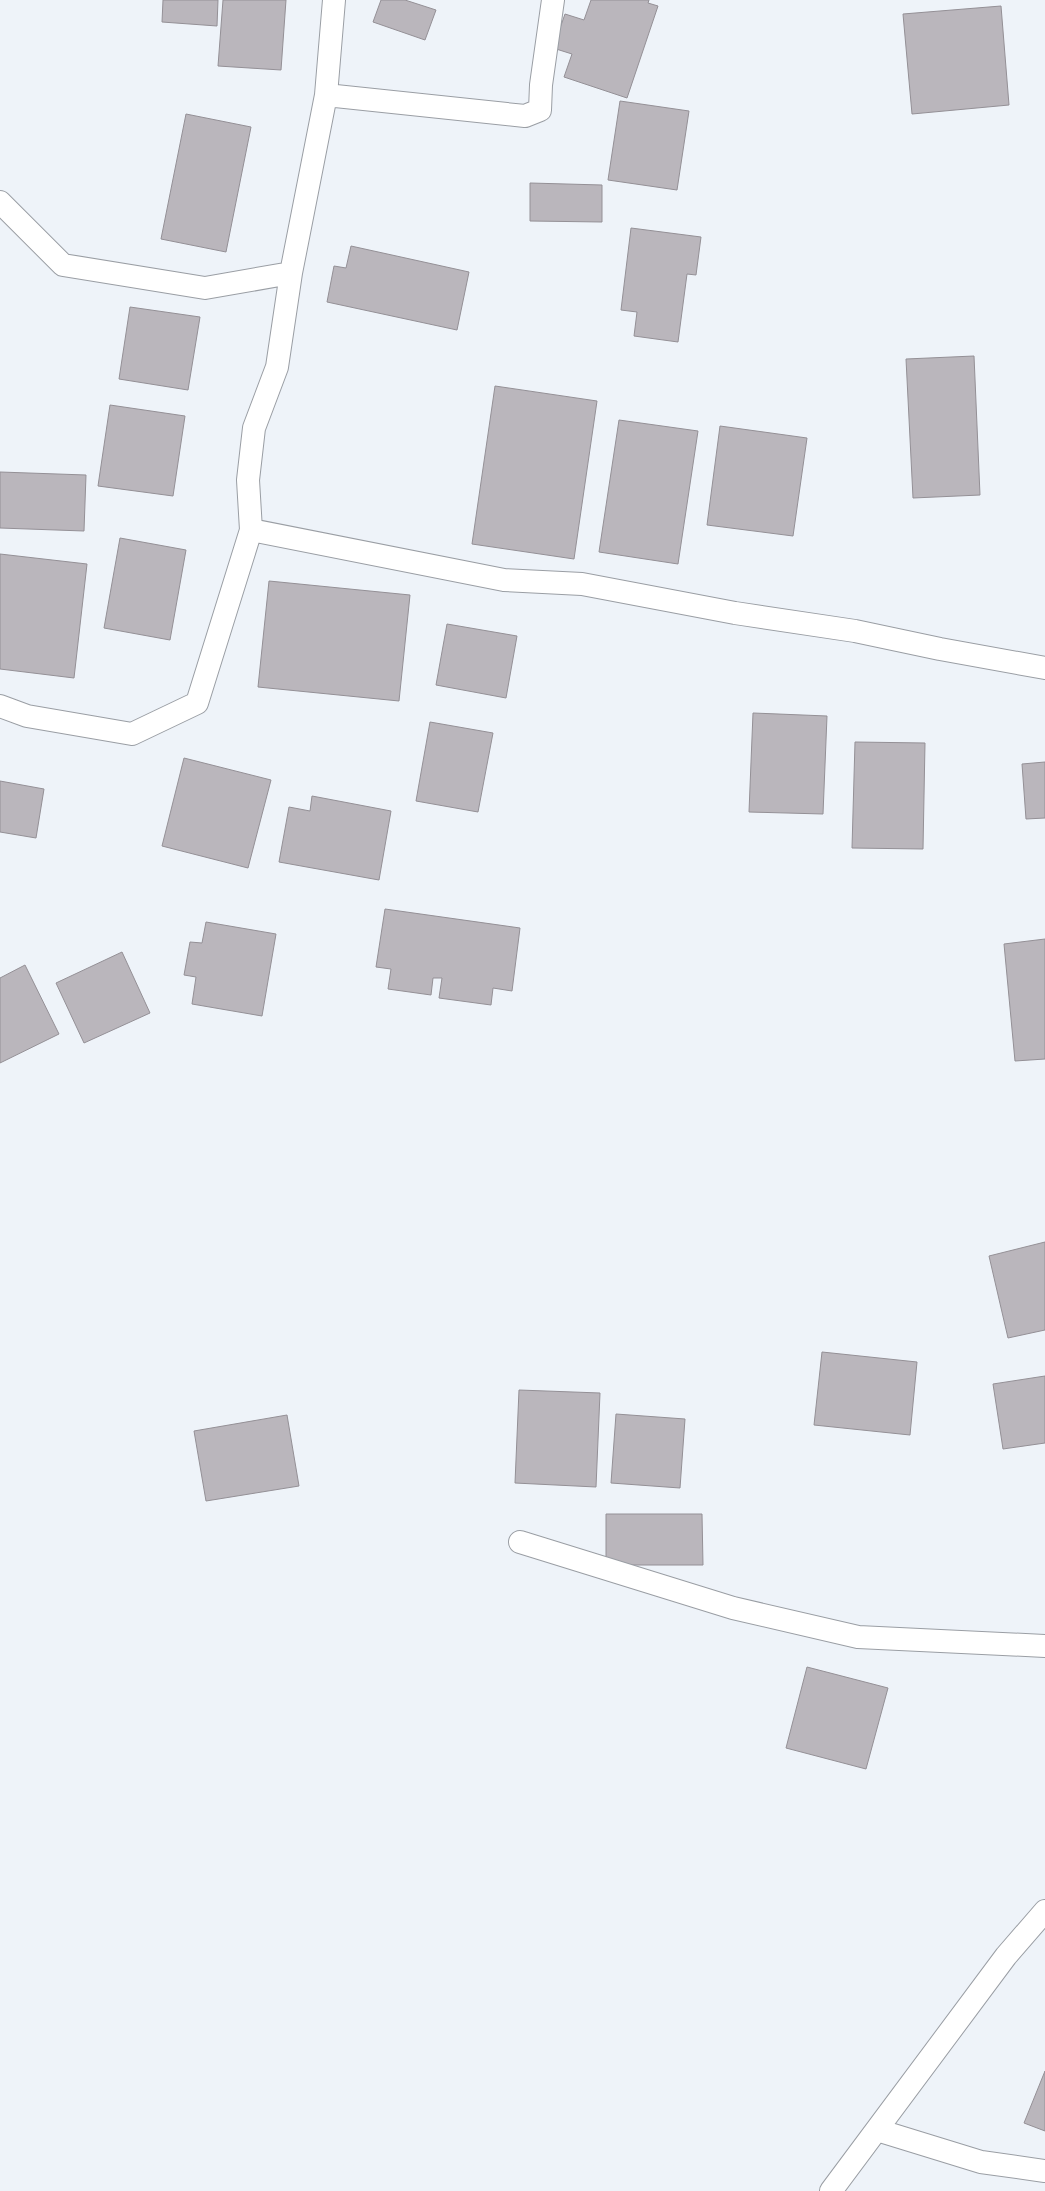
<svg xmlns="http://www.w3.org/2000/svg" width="1045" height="2191" viewBox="0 0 1045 2191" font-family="Karla,sans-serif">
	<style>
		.building { fill: #bab6bc; stroke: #949096 }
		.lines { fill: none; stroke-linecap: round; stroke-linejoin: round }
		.street-casing { stroke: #9a9ea4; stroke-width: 24 }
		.street { stroke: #fff; stroke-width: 22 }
	</style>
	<rect width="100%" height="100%" fill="#eef3f9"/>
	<path class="building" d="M 163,0 L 218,0 L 217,26 L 162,22 Z
		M 223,0 L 286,0 L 281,70 L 218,66 Z
		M 381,0 L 405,0 L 436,10 L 425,40 L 373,22 Z
		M 591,0 L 649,0 L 648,3 L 658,6 L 627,98 L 564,77 L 572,54 L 553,48 L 565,14 L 584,20 Z
		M 1001,6 L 1009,105 L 912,114 L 903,14 Z
		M 620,101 L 689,111 L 677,190 L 608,180 Z
		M 186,114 L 251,127 L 226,252 L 161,239 Z
		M 530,183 L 602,185 L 602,222 L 530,221 Z
		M 631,228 L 701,237 L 696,275 L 687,274 L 678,342 L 634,336 L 637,312 L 621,310 Z
		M 351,246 L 469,272 L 457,330 L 327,302 L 334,266 L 346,268 Z
		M 130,307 L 200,317 L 188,390 L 119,379 Z
		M 974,356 L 980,495 L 913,498 L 906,359 Z
		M 495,386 L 597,401 L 574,559 L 472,544 Z
		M 110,405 L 185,416 L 173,496 L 98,486 Z
		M 619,420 L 698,431 L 678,564 L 599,552 Z
		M 720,426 L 807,438 L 793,536 L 707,525 Z
		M 0,472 L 86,475 L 84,531 L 0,528 Z
		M 120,538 L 186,550 L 170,640 L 104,628 Z
		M 0,554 L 87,564 L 74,678 L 0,669 Z
		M 269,581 L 410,595 L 399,701 L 258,687 Z
		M 447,624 L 517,636 L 506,698 L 436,685 Z
		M 753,713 L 827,716 L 823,814 L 749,812 Z
		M 430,722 L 493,733 L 478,812 L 416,801 Z
		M 855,742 L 925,743 L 923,849 L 852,848 Z
		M 184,758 L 271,780 L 248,868 L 162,846 Z
		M 1045,762 L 1045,818 L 1026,819 L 1022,764 Z
		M 0,781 L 44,789 L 36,838 L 0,832 Z
		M 312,796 L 391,811 L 379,880 L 279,862 L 289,807 L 310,811 Z
		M 385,909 L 520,928 L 512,991 L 493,988 L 491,1005 L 439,998 L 442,978 L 433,978 L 431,995 L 388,989 L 391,969 L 376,967 Z
		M 206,922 L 276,934 L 262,1016 L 192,1004 L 196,977 L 184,975 L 190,942 L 202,943 Z
		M 1045,939 L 1045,1059 L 1015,1061 L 1004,944 Z
		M 122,952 L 150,1013 L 84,1043 L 56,983 Z
		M 25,965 L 59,1034 L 0,1063 L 0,978 Z
		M 1045,1242 L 1045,1330 L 1008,1338 L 989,1256 Z
		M 822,1352 L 917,1362 L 910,1435 L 814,1425 Z
		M 1045,1376 L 1045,1443 L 1003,1449 L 993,1384 Z
		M 519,1390 L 600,1393 L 596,1487 L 515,1483 Z
		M 616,1414 L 685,1419 L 680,1488 L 611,1483 Z
		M 287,1415 L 299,1486 L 206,1501 L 194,1431 Z
		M 606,1514 L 702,1514 L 703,1565 L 606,1565 Z
		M 807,1667 L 888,1688 L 866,1769 L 786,1748 Z
		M 1045,2071 L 1045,2131 L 1024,2123 Z"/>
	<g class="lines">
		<defs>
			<path id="street" d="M 326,95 L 525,116 L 540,110 L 541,85 L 553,0
				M 0,202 L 63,265 L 205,288 L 291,273
				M 251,530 L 504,580 L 582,584 L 735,613 L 855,631 L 940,649 L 1045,668
				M 0,706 L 27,716 L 132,734 L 197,703 L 251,530 L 248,480 L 254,428 L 277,367 L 291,273 L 326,95 L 334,0
				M 520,1542 L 733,1608 L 858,1637 L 1045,1646
				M 877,2130 L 981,2162 L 1045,2171
				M 831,2191 L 1006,1956 L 1045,1911"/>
		</defs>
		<use href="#street" class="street-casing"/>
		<use href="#street" class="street"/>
	</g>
</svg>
